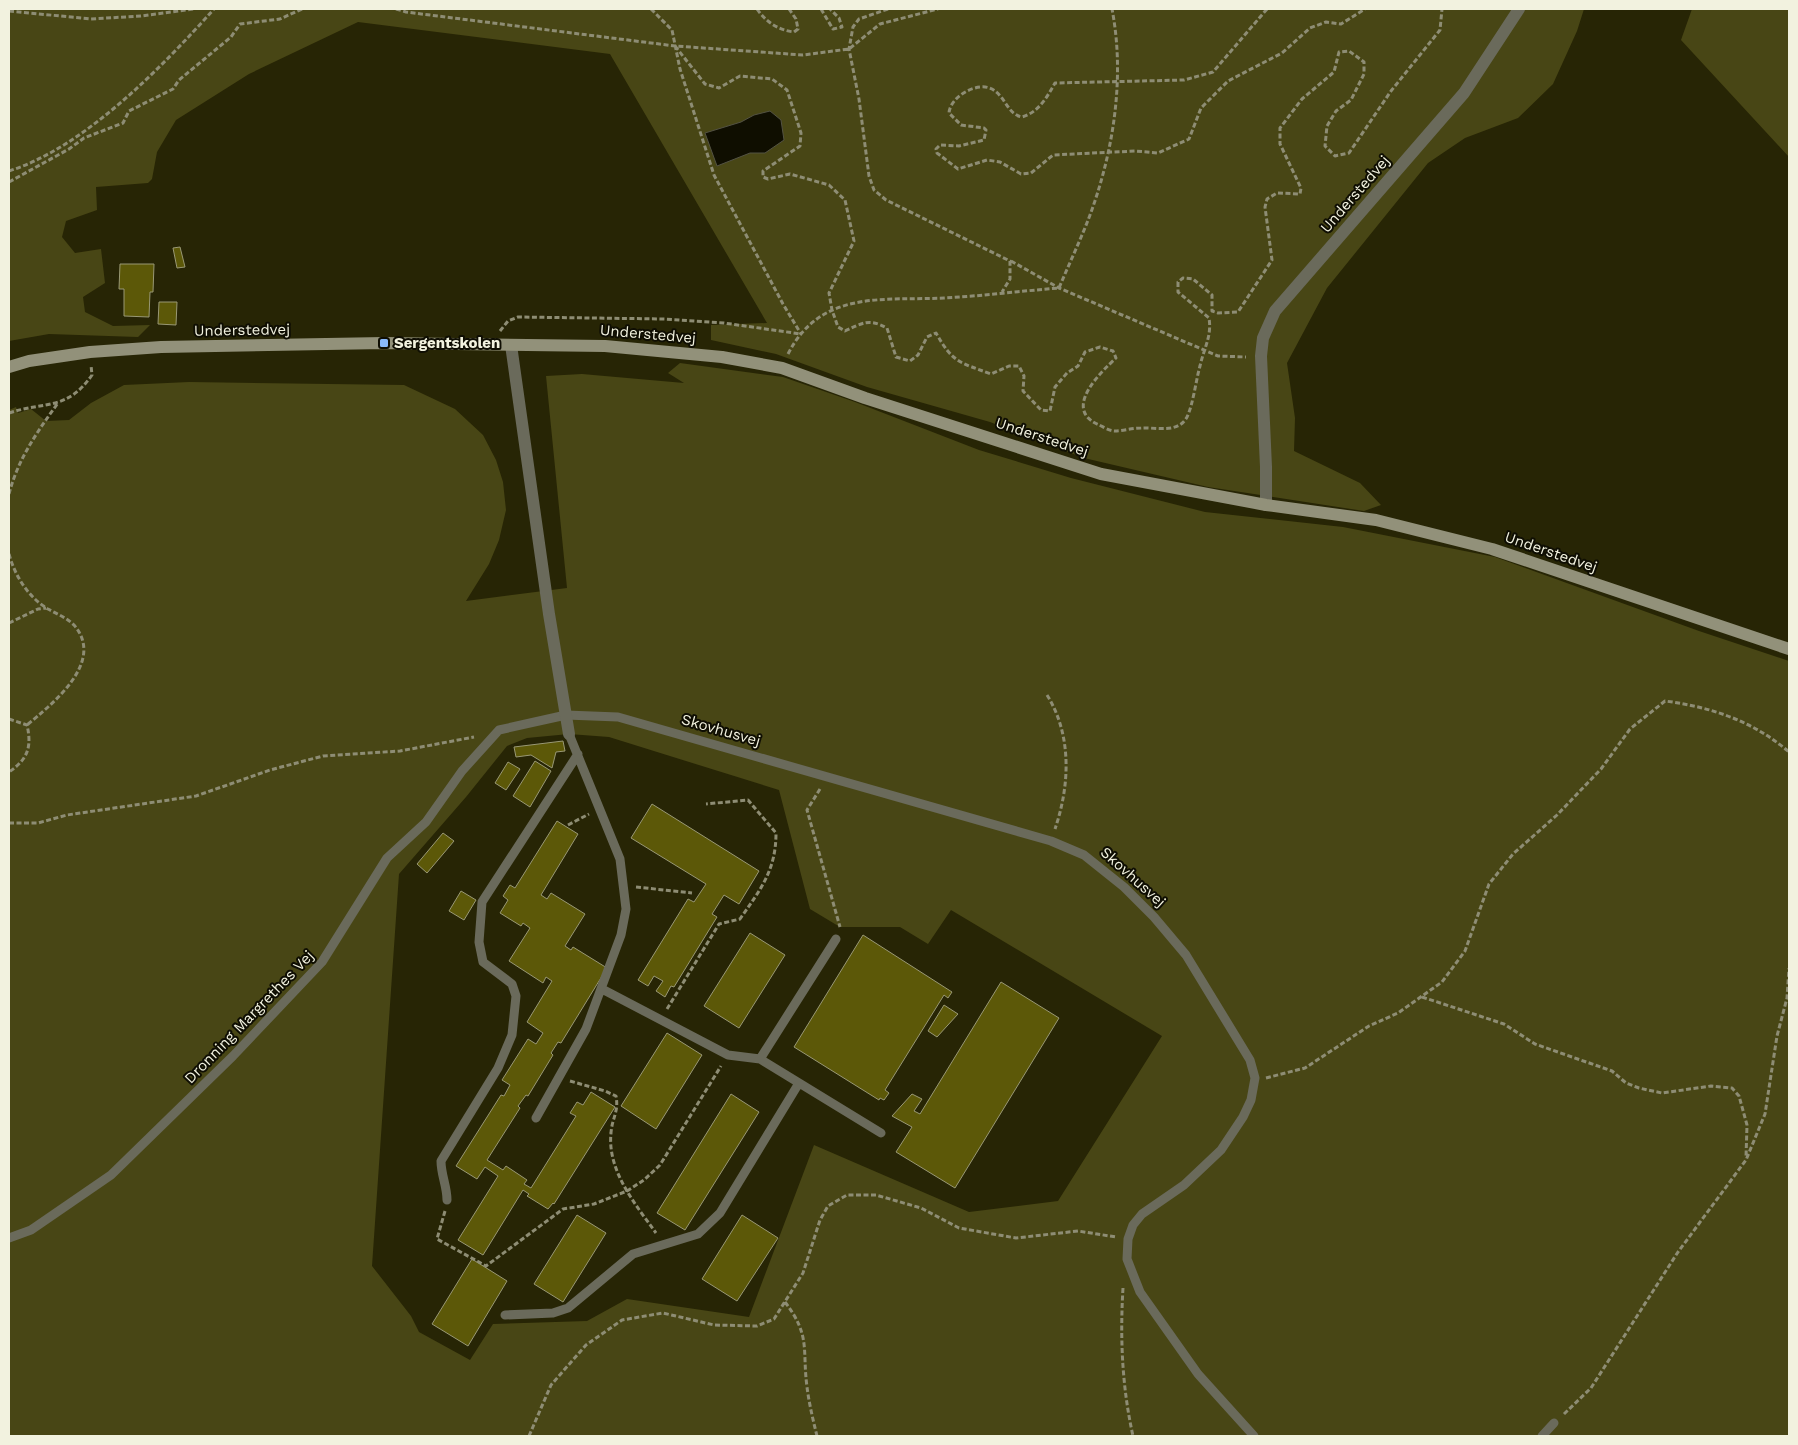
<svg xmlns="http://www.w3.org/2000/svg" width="1798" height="1445" viewBox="0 0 1798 1445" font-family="'Work Sans',sans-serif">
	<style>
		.green { fill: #484615; fill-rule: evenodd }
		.water { fill: #0f0e00; stroke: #535243 }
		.building { fill: #5c5808; stroke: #999875 }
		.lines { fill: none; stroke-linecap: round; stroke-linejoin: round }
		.path { stroke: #8e8d74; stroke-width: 3; stroke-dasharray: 5 2.5; stroke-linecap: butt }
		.lane { stroke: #6a6a5b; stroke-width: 9 }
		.street { stroke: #6a6a5b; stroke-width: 12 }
		.secondary { stroke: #92917a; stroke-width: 12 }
		.poi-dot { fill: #8abafc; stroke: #0f0e03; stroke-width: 2 }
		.labels { text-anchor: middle; stroke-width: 4; stroke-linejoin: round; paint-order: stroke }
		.street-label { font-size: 15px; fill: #f2f2df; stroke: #0f0e03 }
		.poi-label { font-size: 15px; font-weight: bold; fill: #f2f2df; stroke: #0f0e03; text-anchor: start }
	</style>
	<rect width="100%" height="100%" fill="#272505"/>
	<path class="green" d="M 9,9 L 1584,9 L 1577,31 L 1553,84 L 1518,118 L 1465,138 L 1428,163 L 1327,288 L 1287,363 L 1295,418 L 1294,451 L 1360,483 L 1381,505 L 1364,511 L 1208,487 L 1084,458 L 990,422 L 867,387 L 776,354 L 711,340 L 711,325 L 767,323 L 610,54 L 358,22 L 249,74 L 176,120 L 157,152 L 152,179 L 148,183 L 96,187 L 97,210 L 66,221 L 62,237 L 75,253 L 101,249 L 105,283 L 83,297 L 85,312 L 113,326 L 150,325 L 138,337 L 49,334 L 9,341 Z
		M 1692,9 L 1789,9 L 1789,157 L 1681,40 Z
		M 680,363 L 783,377 L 855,402 L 979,450 L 1071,478 L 1205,512 L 1343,527 L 1495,557 L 1699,631 L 1789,661 L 1789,1436 L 9,1436 L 9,410 L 16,407 L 18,413 L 31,409 L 46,421 L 69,420 L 91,403 L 124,385 L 189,382 L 404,385 L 455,409 L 483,435 L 496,460 L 503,482 L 506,510 L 499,540 L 489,564 L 466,601 L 567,588 L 546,376 L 582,374 L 684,383 L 668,373 ZM 569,734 L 609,737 L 779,790 L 810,909 L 840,927 L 900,927 L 928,944 L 951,910 L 1162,1036 L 1058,1201 L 969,1212 L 814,1145 L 749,1317 L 627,1299 L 587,1321 L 493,1324 L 470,1360 L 419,1332 L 411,1316 L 372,1266 L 399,874 L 466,797 L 507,746 L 527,738 Z"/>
	<path class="water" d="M 770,111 L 781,120 L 784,140 L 765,153 L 750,153 L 717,166 L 705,133 L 741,122 L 754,115 Z"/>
	<path class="building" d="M 180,247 L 185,267 L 177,268 L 173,248 Z
		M 120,264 L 154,264 L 153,292 L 150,292 L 149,317 L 124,316 L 124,289 L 119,289 Z
		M 159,302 L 177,302 L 176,325 L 158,324 Z
		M 563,741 L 565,751 L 556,752 L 552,768 L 531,755 L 516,757 L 514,747 Z
		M 535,761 L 551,771 L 530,807 L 513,796 Z
		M 508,762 L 520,769 L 506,790 L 495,783 Z
		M 652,804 L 759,871 L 739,904 L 724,895 L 712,914 L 717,917 L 674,987 L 671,986 L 665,997 L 656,991 L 663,981 L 654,976 L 648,986 L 638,980 L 688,899 L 694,902 L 706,884 L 631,838 Z
		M 557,821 L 578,834 L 541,895 L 547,899 L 551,893 L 585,914 L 565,946 L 571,950 L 573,947 L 607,968 L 561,1043 L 558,1042 L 551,1053 L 553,1055 L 528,1096 L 526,1095 L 518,1106 L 520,1108 L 487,1160 L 503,1170 L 506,1166 L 527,1180 L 524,1184 L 531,1188 L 576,1116 L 570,1113 L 577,1102 L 583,1105 L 591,1092 L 615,1107 L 554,1204 L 553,1203 L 548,1209 L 527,1196 L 529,1194 L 523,1190 L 483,1255 L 458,1240 L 498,1176 L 485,1167 L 477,1179 L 456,1166 L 501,1095 L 504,1096 L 510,1085 L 502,1080 L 528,1039 L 536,1044 L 543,1033 L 527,1022 L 552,981 L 546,977 L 543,983 L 509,961 L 530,928 L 523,923 L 521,926 L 500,913 L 508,900 L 503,896 L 510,885 L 515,888 Z
		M 443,833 L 454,841 L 427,873 L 417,864 Z
		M 461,891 L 476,900 L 464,920 L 449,911 Z
		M 750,933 L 785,955 L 739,1028 L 704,1006 Z
		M 863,935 L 952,992 L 948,998 L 944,995 L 885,1090 L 889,1093 L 884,1100 L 880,1098 L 879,1100 L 794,1047 Z
		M 1001,982 L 1059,1018 L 955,1188 L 896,1152 L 912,1127 L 892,1116 L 912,1094 L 922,1099 L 914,1111 L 920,1114 Z
		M 944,1005 L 958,1014 L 937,1037 L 928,1031 Z
		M 667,1033 L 702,1055 L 656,1129 L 621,1106 Z
		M 731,1094 L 759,1112 L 685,1230 L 657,1213 Z
		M 577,1215 L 606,1233 L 563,1302 L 534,1284 Z
		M 742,1215 L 778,1238 L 737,1301 L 702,1279 Z
		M 472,1259 L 507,1281 L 468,1346 L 432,1324 Z"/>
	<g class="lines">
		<path class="path" d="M 396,9 L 406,12 L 675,46 L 803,55 L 849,49 L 880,24 L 938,9
			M 651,9 L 672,30 L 680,69 L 714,175 L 783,304 L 801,334
			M 757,9 C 766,22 778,30 794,32 L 798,29 L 796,19 L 789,9
			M 821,9 L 833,29 L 842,27 L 839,18 L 830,9
			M 888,9 L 859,19 L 853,27 L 849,49 L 859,99 L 869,176 L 874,190 L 886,200 L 1010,261 L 1010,279 L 1002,292
			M 1267,9 L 1213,72 L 1184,80 L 1055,83 C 1047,97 1039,112 1022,117 C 1007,114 1006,97 992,89 C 977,81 950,97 949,113 L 961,125 L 984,128 L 986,130 L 984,140 L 959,146 L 940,145 L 936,149 L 937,153 L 958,169 L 987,160 L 1000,162 L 1021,174 L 1031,173 L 1053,155 L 1135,151 L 1158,153 L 1189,139 L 1201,108 L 1228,81 L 1282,53 L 1310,28 L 1326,22 L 1341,24 L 1365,9
			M 9,11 L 91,19 L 141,16 L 194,9
			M 675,46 L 705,84 L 719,88 L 740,76 L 772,79 L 787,90 L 801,133 L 800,146 L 763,171 L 763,177 L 768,179 L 790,174 L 829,185 L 845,200 L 854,241 L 829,293 L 832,310 L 838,327 L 845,331 C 863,323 868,318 887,328 L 896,357 L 910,361 L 918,355 L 927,337 L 936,333 C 953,363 959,362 991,374 L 1009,366 L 1019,366 L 1024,376 L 1023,391 L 1041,410 L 1050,411 L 1055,387 L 1067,373 L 1078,366 L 1085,352 L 1100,347 L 1113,351 L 1116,358 C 1101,372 1063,408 1097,424 C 1102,426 1109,431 1115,431 C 1123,431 1132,428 1141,428 C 1156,427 1178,434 1187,417 C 1193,405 1196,380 1200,366 C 1204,348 1212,336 1209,318 L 1178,292 L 1178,282 L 1183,278 L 1193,279 L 1212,295 L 1212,311 L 1218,313 L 1238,312 L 1272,260 L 1265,207 L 1267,199 L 1277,193 L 1300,194 L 1301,188 L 1280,144 L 1280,128 L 1302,99 L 1334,72 L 1339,52 L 1349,51 L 1364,62 L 1364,74 L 1351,100 L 1336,111 L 1327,126 L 1325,146 L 1335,156 L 1349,153 L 1391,91 L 1440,30 L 1442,9
			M 9,171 C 85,147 162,67 214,9
			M 9,182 L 69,149 L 84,138 L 123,123 L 129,111 L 173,89 L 179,80 L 231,37 L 240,24 L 280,19 L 302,9
			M 1011,261 L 1059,288 L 1218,356 L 1246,357
			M 500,331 L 508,321 L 518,317 L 665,319 L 724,323 L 801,334
			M 788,354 C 821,289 884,301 944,298 C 982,296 1021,291 1059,288 C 1069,264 1081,239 1090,215 C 1114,150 1125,76 1112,9
			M 9,413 C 45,401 67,411 92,375 L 91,365
			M 9,494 C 18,459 37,432 58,403
			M 9,554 C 15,576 28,597 48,609 C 57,614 67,618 74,625 C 106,662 52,704 27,725
			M 9,623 L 38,609 L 46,608
			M 1047,695 C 1072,735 1070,785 1055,829
			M 9,719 L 27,725 C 32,747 28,759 9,772
			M 820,789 L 807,810 L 840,927
			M 9,823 L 38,823 L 67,815 L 196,796 L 270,770 L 323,756 L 400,751 L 474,737
			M 568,825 L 589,814
			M 636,887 L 692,893
			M 1422,997 L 1504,1024 L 1535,1044 L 1612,1071 L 1626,1083 L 1639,1088 L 1662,1093 L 1711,1086 L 1732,1088 L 1739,1096 L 1747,1125 L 1746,1157
			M 667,1009 L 719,924 L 740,919 C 760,890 776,871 776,833 L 748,800 L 706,804
			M 1266,1078 L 1305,1068 L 1369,1026 L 1398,1013 L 1442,982 L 1465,951 L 1489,884 L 1513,854 L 1557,815 L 1601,769 L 1630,729 L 1665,701 C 1711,707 1753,721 1789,752
			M 570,1081 L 605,1091 L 616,1096 C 619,1112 612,1118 611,1133 C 607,1171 636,1205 656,1233
			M 445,1211 L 437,1239 L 486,1266 L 563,1209 L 594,1204 L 627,1191 L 644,1180 L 660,1165 L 721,1066
			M 1123,1288 C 1120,1338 1122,1387 1133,1436
			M 785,1302 C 811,1336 802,1349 807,1387 C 809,1403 813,1420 817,1436
			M 1564,1414 L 1591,1388 L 1678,1252 L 1746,1160 L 1765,1114 L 1777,1036 L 1787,998 L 1789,968
			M 529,1436 L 551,1385 L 586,1345 L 622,1320 L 663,1313 L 714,1325 L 757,1326 L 774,1319 L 803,1273 L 820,1220 L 828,1206 L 847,1195 L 876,1195 L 921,1208 L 959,1228 L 1016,1238 L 1078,1231 L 1116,1237"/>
		<path class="lane" d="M 602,989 L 728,1055 L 760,1059 L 881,1133
			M 760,1059 L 836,939
			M 536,1118 L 586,1029 L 621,935 L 626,909 L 620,859 L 569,734
			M 447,1200 C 447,1186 441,1175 441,1161 L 498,1068 L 512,1035 L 516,996 L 512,984 L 483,962 L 479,942 L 482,902 L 578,754
			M 9,1238 L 31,1230 L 111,1175 L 233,1056 L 322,962 L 387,858 L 426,822 L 462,771 L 499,730 L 566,715 L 618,717 L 1051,841 L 1084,855 L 1124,887 L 1154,917 L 1186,955 L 1250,1060 L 1255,1078 L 1251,1100 L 1243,1117 L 1221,1150 L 1184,1185 L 1142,1214 L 1133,1225 L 1128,1239 L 1127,1259 L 1140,1292 L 1198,1374 L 1254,1436
			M 505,1315 L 553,1313 L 568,1308 L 633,1254 L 698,1234 L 720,1213 L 799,1083
			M 1542,1436 L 1554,1423"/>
		<path class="street" d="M 511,345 L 549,614 L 569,734
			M 1266,505 L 1266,467 L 1261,356 L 1263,338 L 1275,311 L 1464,93 L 1519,9"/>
		<path class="secondary" d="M 9,367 L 29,361 L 90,352 L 161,347 L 384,343 L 605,346 L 722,357 L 782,368 L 865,398 L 1101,474 L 1266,505 L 1376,520 L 1492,549 L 1789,649"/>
	</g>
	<rect class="poi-dot" x="379" y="338" width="10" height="10" rx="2.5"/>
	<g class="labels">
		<g class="street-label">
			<text transform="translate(1355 194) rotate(-49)" y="5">Understedvej</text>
			<text transform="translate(242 330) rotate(-1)" y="5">Understedvej</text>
			<text transform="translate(648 334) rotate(5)" y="5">Understedvej</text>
			<text transform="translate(1042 437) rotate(18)" y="5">Understedvej</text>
			<text transform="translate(1551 552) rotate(19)" y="5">Understedvej</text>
			<text transform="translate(721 730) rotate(16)" y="5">Skovhusvej</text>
			<text transform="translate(1133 877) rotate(42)" y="5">Skovhusvej</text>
			<text transform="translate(249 1017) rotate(-46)" y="5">Dronning Margrethes Vej</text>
		</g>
		<g class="poi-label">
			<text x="394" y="348">Sergentskolen</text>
		</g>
	</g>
	<rect width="1798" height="1445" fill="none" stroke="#f2f2df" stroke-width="20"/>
</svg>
